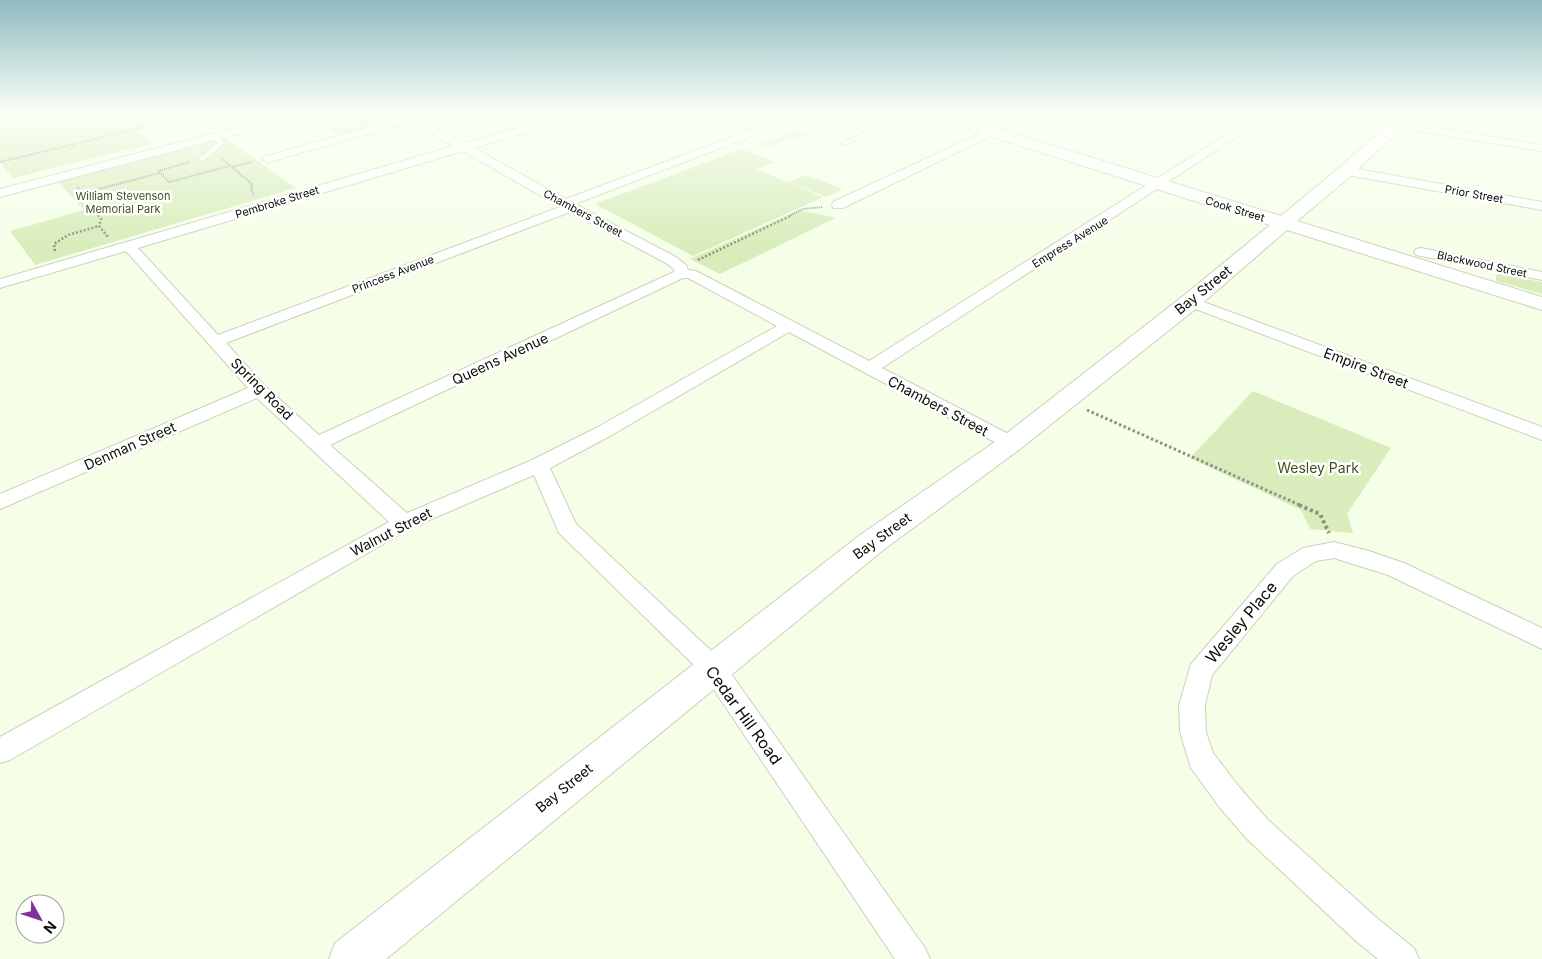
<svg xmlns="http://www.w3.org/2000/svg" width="1542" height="959" viewBox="0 0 1542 959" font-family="Inter,sans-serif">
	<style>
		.green { fill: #d8edbb }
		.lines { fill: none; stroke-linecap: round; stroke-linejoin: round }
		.lane-casing { stroke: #c9d2bc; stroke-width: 2 }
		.street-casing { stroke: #c9d2bc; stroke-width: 2 }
		.secondary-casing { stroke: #c9d2bc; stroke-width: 2 }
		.path-far3 { stroke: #8b9282; stroke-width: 2; stroke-dasharray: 1 1; stroke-linecap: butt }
		.path-far2 { stroke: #8b9282; stroke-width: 2.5; stroke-dasharray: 2 2; stroke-linecap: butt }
		.path-far1 { stroke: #8b9282; stroke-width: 3; stroke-dasharray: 2.5 2.5; stroke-linecap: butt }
		.path { stroke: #8b9282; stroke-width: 4; stroke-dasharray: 3 3; stroke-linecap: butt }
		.lane { fill: #fff; fill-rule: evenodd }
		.street { fill: #fff; fill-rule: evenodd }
		.secondary { fill: #fff; fill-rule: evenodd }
		.labels { text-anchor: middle; stroke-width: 5; stroke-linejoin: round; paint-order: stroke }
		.far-street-label { font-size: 11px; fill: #0a0d06; stroke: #fff }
		.far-park-label { font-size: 11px; fill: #405419; stroke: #fff }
		.street-label { font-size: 14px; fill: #0a0d06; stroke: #fff }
		.park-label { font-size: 14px; fill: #405419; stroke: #fff }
		.near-street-label { font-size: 16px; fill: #0a0d06; stroke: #fff }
	</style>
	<rect width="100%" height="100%" fill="#f5ffe8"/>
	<path class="green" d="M 0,112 L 117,112 L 152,144 L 13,178 L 0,162 Z
		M 327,112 L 382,112 L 395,119 L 337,135 L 309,117 Z
		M 794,130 L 806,135 L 797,139 L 792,137 L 768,147 L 760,144 Z
		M 226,138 L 296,188 L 35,265 L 10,231 L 84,210 L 58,182 Z
		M 742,149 L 775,162 L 758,169 L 739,162 L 823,197 L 693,256 L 595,204 Z
		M 806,175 L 843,189 L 826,197 L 789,182 Z
		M 799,210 L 836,218 L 720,274 L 690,259 Z
		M 1499,274 L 1542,282 L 1542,294 L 1496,281 L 1496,275 Z
		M 1253,391 L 1391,448 L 1347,514 L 1353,533 L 1310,529 L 1301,510 L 1190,458 Z"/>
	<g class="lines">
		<defs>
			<path id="lane" d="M 826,112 L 834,112 L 880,129 L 845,145 L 841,145 L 841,143 L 872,129 Z
				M 214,136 L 218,136 L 224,143 L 204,160 L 200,160 L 200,158 L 218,143 L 213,137 Z"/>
			<path id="street" d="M 296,112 L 314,112 L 313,114 L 0,197 L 0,189 Z
				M 396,112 L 409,112 L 465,143 L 571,112 L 588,112 L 587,114 L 474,148 L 566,199 L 799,112 L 814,112 L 575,204 L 676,257 L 686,265 L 688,270 L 696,271 L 869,361 L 1262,112 L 1275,112 L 882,368 L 1018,439 L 1021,443 L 1018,447 L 1011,449 L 1004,447 L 789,332 L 610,436 L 550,468 L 576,524 L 722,661 L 925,948 L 930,959 L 895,959 L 704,675 L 559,533 L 534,475 L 411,528 L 10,760 L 0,763 L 0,737 L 389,522 L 257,398 L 0,509 L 0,494 L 248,388 L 126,251 L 0,288 L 0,279 L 454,146 L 411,122 L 272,161 L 268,163 L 262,159 L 264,157 L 403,117 ZM 463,151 L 560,207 L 218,335 L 138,248 ZM 570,212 L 666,263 L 674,269 L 674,272 L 319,435 L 265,386 L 226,343 ZM 683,278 L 688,278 L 777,326 L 596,428 L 532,460 L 407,513 L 330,445 Z
				M 1026,112 L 1040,112 L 843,208 L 833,208 L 832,205 L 833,202 Z
				M 1397,122 L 1542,145 L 1542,151 L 1393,127 L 1392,125 L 1393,123 Z
				M 1346,167 L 1542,202 L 1542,210 L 1342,174 L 1340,171 Z
				M 1421,248 L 1542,272 L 1542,280 L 1416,255 L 1414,252 L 1416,249 Z
				M 1190,297 L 1542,427 L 1542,440 L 1185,305 L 1182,302 L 1185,299 Z
				M 1334,542 L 1369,551 L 1404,563 L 1542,628 L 1542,649 L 1388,575 L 1334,558 L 1316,561 L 1293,576 L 1212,675 L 1205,705 L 1206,732 L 1213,753 L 1240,788 L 1268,820 L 1378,919 L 1414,948 L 1419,959 L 1378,959 L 1356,941 L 1248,840 L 1220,808 L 1191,768 L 1180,732 L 1179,705 L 1191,664 L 1277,564 L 1303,548 Z"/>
			<path id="secondary" d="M 921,112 L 944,112 L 1281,216 L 1340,167 L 1402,112 L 1418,112 L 1352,175 L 1297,221 L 1542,297 L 1542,310 L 1287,230 L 1198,307 L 1020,449 L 882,551 L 386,959 L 329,959 L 335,943 L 860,535 L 1002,437 L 1182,297 L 1270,225 L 923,115 Z"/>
		</defs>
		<use href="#lane" class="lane-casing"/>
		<use href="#street" class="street-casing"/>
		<use href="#secondary" class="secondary-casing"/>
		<path class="path-far3" d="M 323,116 L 359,117
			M 138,125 L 188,112
			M 222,159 L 252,184 L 251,190 L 254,195
			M 0,162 L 141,128 L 123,112
			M 190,162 L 158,171 L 169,182 L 230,166
			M 232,167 L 252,162
			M 77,187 L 99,216
			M 83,193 L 160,173
			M 789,216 L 803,209 L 823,207"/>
		<path class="path-far2" d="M 98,215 L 101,219 L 99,226 L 108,237
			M 55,251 L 54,244 L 68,235 L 99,226
			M 698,260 L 792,215"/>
		<path class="path-far1" d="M 1087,410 L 1302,506"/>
		<path class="path" d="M 1299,505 L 1320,514 L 1329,533"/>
		<use href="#lane" class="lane"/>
		<use href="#street" class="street"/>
		<use href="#secondary" class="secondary"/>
	</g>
	<linearGradient id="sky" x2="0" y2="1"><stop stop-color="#8fbac2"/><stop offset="0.46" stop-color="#fafff5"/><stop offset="1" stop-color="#fafff5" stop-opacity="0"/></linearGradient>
	<rect width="1542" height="246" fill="url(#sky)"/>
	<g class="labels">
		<g class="far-street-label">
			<text transform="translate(1474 194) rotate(10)" y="4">Prior Street</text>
			<text transform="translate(277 202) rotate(-17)" y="4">Pembroke Street</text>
			<text transform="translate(1235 209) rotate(17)" y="4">Cook Street</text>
			<text transform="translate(583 213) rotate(28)" y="4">Chambers Street</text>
			<text transform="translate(1070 242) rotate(-32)" y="4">Empress Avenue</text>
			<text transform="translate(1482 264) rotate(12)" y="4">Blackwood Street</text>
			<text transform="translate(393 274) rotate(-21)" y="4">Princess Avenue</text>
		</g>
		<g class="far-park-label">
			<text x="123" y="200">William Stevenson<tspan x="123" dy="13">Memorial Park</tspan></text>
		</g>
		<g class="street-label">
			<text transform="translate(1203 290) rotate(-39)" y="5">Bay Street</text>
			<text transform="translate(500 359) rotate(-25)" y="5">Queens Avenue</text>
			<text transform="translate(1366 368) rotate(21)" y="5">Empire Street</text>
			<text transform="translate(262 389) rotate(45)" y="5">Spring Road</text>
			<text transform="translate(938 406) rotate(28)" y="5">Chambers Street</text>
			<text transform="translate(130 446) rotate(-24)" y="5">Denman Street</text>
			<text transform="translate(391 532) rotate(-27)" y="5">Walnut Street</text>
			<text transform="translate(882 536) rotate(-36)" y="5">Bay Street</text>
			<text transform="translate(564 788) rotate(-39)" y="5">Bay Street</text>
		</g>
		<g class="park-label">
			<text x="1318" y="473">Wesley Park</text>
		</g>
		<g class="near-street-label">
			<text transform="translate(1241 622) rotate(-50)" y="6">Wesley Place</text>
			<text transform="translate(744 715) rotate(54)" y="6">Cedar Hill Road</text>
		</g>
	</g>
	<g transform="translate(40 919) rotate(130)"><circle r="24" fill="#ffffff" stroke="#9d9e9b"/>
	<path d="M0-4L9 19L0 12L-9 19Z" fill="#83309f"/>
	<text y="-8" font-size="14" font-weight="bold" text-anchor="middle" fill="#0a0d06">N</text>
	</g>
</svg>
